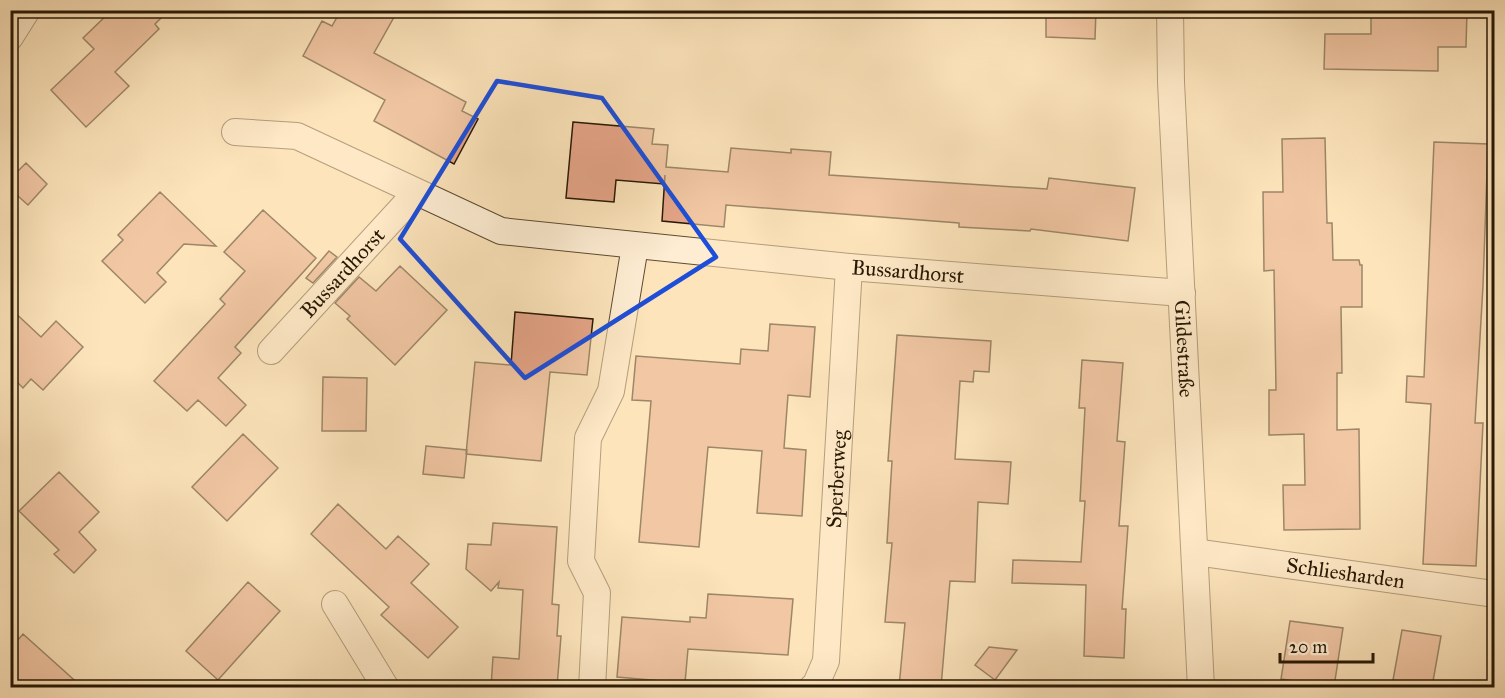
<svg xmlns="http://www.w3.org/2000/svg" width="1505" height="698" viewBox="0 0 1505 698" font-family="'IM FELL Great Primer',serif">
	<style>
		.building { fill: #e4a487; stroke: #271804; stroke-width: 1.5 }
		.lines { fill: none; stroke-linecap: round; stroke-linejoin: round }
		.minor-casing { stroke: #5c4b32; stroke-width: 28 }
		.minor { stroke: #feedd3; stroke-width: 26 }
		.marked { fill: none; stroke: #1d4ed8; stroke-width: 4.5; stroke-linejoin: round }
		.labels { text-anchor: middle; stroke-width: 5; stroke-linejoin: round; paint-order: stroke }
		.street-label { font-size: 21px; fill: #271804; stroke: #feedd3 }
	</style>
	<rect width="100%" height="100%" fill="#fde4bb"/>
	<filter id="stains"><feTurbulence type="fractalNoise" baseFrequency=".00333" numOctaves="4"/><feColorMatrix values="0 0 0 0 .2 0 0 0 0 .09 0 0 0 0 .02 0 0 0 .5 -.17"/></filter>
	<radialGradient id="worn" r=".72"><stop offset=".6" stop-color="#630" stop-opacity="0"/><stop offset="1" stop-color="#630" stop-opacity=".3"/></radialGradient>
	<path class="building" d="M 112,10 L 169,10 L 155,24 L 159,29 L 115,72 L 129,86 L 86,127 L 51,90 L 94,49 L 83,38 Z
		M 341,10 L 398,10 L 374,53 L 466,102 L 462,111 L 478,119 L 454,164 L 374,121 L 385,100 L 303,56 L 322,21 L 332,26 Z
		M 1046,10 L 1096,10 L 1095,39 L 1046,37 Z
		M 1371,10 L 1467,10 L 1466,47 L 1438,47 L 1438,71 L 1324,69 L 1325,34 L 1371,34 Z
		M 573,122 L 654,129 L 652,144 L 668,145 L 666,167 L 728,172 L 731,148 L 791,153 L 791,149 L 831,152 L 829,175 L 1047,189 L 1049,178 L 1135,188 L 1128,241 L 1031,229 L 1030,231 L 959,227 L 959,223 L 726,205 L 724,227 L 662,221 L 665,175 L 664,184 L 616,180 L 614,202 L 566,198 Z
		M 1325,138 L 1327,223 L 1332,223 L 1333,260 L 1359,260 L 1360,265 L 1362,265 L 1362,307 L 1341,307 L 1342,373 L 1337,373 L 1337,430 L 1359,429 L 1360,529 L 1284,530 L 1283,485 L 1305,485 L 1304,434 L 1269,435 L 1269,390 L 1276,390 L 1274,270 L 1264,271 L 1263,192 L 1283,192 L 1282,139 Z
		M 1434,142 L 1488,144 L 1483,286 L 1475,423 L 1483,423 L 1476,566 L 1423,564 L 1431,404 L 1406,402 L 1407,376 L 1424,377 Z
		M 26,163 L 47,184 L 28,205 L 10,189 L 10,179 Z
		M 160,192 L 216,246 L 184,244 L 157,273 L 166,282 L 145,303 L 102,261 L 123,240 L 118,235 Z
		M 263,210 L 316,258 L 235,347 L 241,353 L 218,378 L 246,405 L 226,426 L 198,400 L 187,411 L 154,381 L 225,304 L 220,299 L 245,271 L 224,252 Z
		M 329,251 L 337,257 L 313,283 L 306,278 Z
		M 400,266 L 447,310 L 395,365 L 347,319 L 350,316 L 335,303 L 359,277 L 376,291 Z
		M 10,308 L 41,337 L 56,321 L 83,347 L 43,390 L 31,379 L 23,388 L 10,375 Z
		M 515,312 L 593,319 L 587,375 L 550,372 L 541,461 L 466,454 L 475,362 L 511,365 Z
		M 770,324 L 815,327 L 810,397 L 788,395 L 784,448 L 806,450 L 802,516 L 757,513 L 762,451 L 708,447 L 699,547 L 639,542 L 651,401 L 632,400 L 636,356 L 740,364 L 741,349 L 768,351 Z
		M 897,335 L 991,341 L 989,372 L 974,371 L 973,382 L 960,381 L 955,459 L 1011,462 L 1008,504 L 978,502 L 975,582 L 950,581 L 941,687 L 899,687 L 905,623 L 885,622 L 892,543 L 887,543 L 892,461 L 888,461 Z
		M 1082,360 L 1123,363 L 1117,441 L 1125,442 L 1119,526 L 1128,526 L 1122,609 L 1126,609 L 1124,658 L 1084,656 L 1086,585 L 1012,583 L 1013,560 L 1081,562 L 1085,501 L 1080,501 L 1085,408 L 1079,408 Z
		M 323,377 L 367,378 L 366,431 L 322,431 Z
		M 243,434 L 278,468 L 227,521 L 192,487 Z
		M 426,446 L 467,450 L 464,478 L 423,474 Z
		M 59,472 L 99,512 L 79,532 L 96,550 L 74,573 L 54,554 L 59,550 L 19,511 Z
		M 338,504 L 386,549 L 398,536 L 429,564 L 411,583 L 458,627 L 428,658 L 381,615 L 389,607 L 311,534 Z
		M 493,523 L 557,527 L 552,604 L 559,605 L 557,636 L 561,636 L 557,687 L 491,687 L 493,657 L 519,659 L 523,590 L 498,588 L 499,582 L 491,591 L 466,569 L 468,544 L 491,545 Z
		M 248,582 L 280,611 L 218,680 L 186,651 Z
		M 708,594 L 793,599 L 788,655 L 688,649 L 685,683 L 617,677 L 622,617 L 690,622 L 690,617 L 706,618 Z
		M 1290,621 L 1343,628 L 1334,687 L 1281,679 Z
		M 1402,630 L 1441,636 L 1432,687 L 1393,680 Z
		M 23,634 L 82,687 L 10,687 L 10,649 Z
		M 989,647 L 1017,650 L 995,680 L 975,665 Z"/>
	<g class="lines">
		<defs>
			<g id="minor">
				<path id="s1" d="M 1170,10 L 1171,82 L 1201,688"/>
				<path d="M 10,37 L 27,10"/>
				<path id="s2" d="M 235,132 L 297,136 L 501,231 L 849,267 L 1182,293"/>
				<path id="s3" d="M 271,351 L 416,193"/>
				<path id="s4" d="M 1195,552 L 1494,594"/>
				<path d="M 335,604 L 386,688"/>
				<path d="M 592,688 L 597,593 L 581,561 L 588,438 L 611,391 L 635,246"/>
				<path id="s5" d="M 812,688 L 816,684 L 826,661 L 849,267"/>
			</g>
		</defs>
		<use href="#minor" class="minor-casing"/>
		<use href="#minor" class="minor"/>
	</g>
	<path d="M0 0H1505V698H0ZM 497,81 L 602,98 L 716,257 L 525,378 L 400,239 Z" fill="#fde4bb" fill-opacity=".55" fill-rule="evenodd"/>
	<path class="marked" d="M 497,81 L 602,98 L 716,257 L 525,378 L 400,239 Z"/>
	<g class="labels">
		<g class="street-label">
			<text dy="7" stroke="none"><textPath href="#s3" startOffset="106">Bussardhorst</textPath></text>
			<text dy="7" stroke="none"><textPath href="#s2" startOffset="696">Bussardhorst</textPath></text>
			<text dy="7" stroke="none"><textPath href="#s1" startOffset="339">Gildestraße</textPath></text>
			<text dy="7" stroke="none"><textPath href="#s5" startOffset="213">Sperberweg</textPath></text>
			<text dy="7" stroke="none"><textPath href="#s4" startOffset="152">Schliesharden</textPath></text>
		</g>
	</g>
	<rect width="1505" height="698" fill="none" stroke="#fde4bb" stroke-width="36"/>
	<rect x="12" y="12" width="1481" height="674" fill="none" stroke="#271804" stroke-width="3"/>
	<rect x="18" y="18" width="1469" height="662" fill="none" stroke="#271804" stroke-width="1.5"/>
	<path d="M1280 653v9h93v-9" fill="none" stroke="#271804" stroke-width="3"/>
	<text x="1289" y="653" font-size="18" fill="#271804" stroke="#feedd3" stroke-width="4.5" paint-order="stroke">20 m</text>
	<rect width="100%" height="100%" filter="url(#stains)"/>
	<rect width="100%" height="100%" fill="url(#worn)"/>
</svg>
